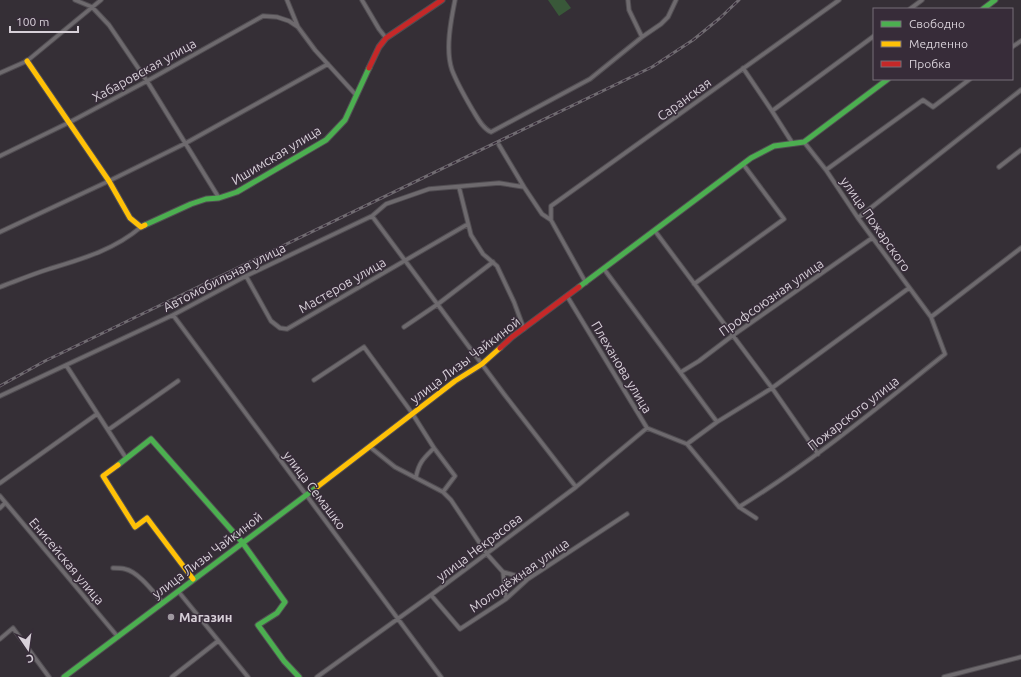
<svg xmlns="http://www.w3.org/2000/svg" width="1021" height="677" viewBox="0 0 1021 677" font-family="Ubuntu,sans-serif">
	<style>
		.green { fill: #395839 }
		.lines { fill: none; stroke-linecap: round; stroke-linejoin: round }
		.street-casing { stroke: #514d52; stroke-width: 5.5 }
		.fast-casing { stroke: #514d52; stroke-width: 7 }
		.slow-casing { stroke: #514d52; stroke-width: 7 }
		.jam-casing { stroke: #514d52; stroke-width: 7 }
		.street { stroke: #6e6a6e; stroke-width: 3.5 }
		.fast { stroke: #4caf50; stroke-width: 5 }
		.slow { stroke: #ffc107; stroke-width: 5 }
		.jam { stroke: #c62828; stroke-width: 5 }
		.rail-casing { stroke: #706b71; stroke-width: 3 }
		.rail { stroke: #372c39; stroke-width: 1.5; stroke-dasharray: 4.5; stroke-linecap: butt }
		.poi-dot { fill: #9e989f; stroke: #372c39; stroke-width: 1.5 }
		.labels { text-anchor: middle; stroke-width: 3; stroke-linejoin: round; paint-order: stroke }
		.street-label { font-size: 13px; fill: #d7d0d8; stroke: #372c39 }
		.poi-label { font-size: 13px; font-weight: bold; fill: #d7d0d8; stroke: #372c39; text-anchor: start }
	</style>
	<rect width="100%" height="100%" fill="#352f36"/>
	<path class="green" d="M 548,0 L 565,0 L 571,8 L 559,16 Z"/>
	<g class="lines">
		<defs>
			<path id="street" d="M 75,0 L 92,7 L 109,25 L 147,81 L 219,198
				M 287,0 L 298,27
				M 362,0 L 379,29 L 386,38
				M 455,0 C 451,20 445,50 452,70 C 457,83 465,97 472,109 C 477,117 482,128 491,132 L 590,79 L 642,37 L 661,24 L 668,17 L 676,0
				M 628,0 L 629,10 L 642,37
				M 910,9 L 922,0
				M 1012,47 L 1021,41
				M 743,68 L 772,111
				M 0,73 L 27,61 L 101,0
				M 793,144 L 772,111 L 874,36
				M 499,145 L 524,187 L 542,214 L 551,220 L 586,283
				M 0,156 L 70,122 L 147,81 L 263,16 L 277,17 L 289,21 L 298,27 L 315,50 L 356,95
				M 999,167 L 1021,150
				M 826,170 L 923,100 L 933,107 L 970,79
				M 459,187 L 471,235 L 483,254 L 497,266 L 514,302 L 524,329
				M 372,216 L 504,394 L 576,487
				M 858,218 L 1021,90
				M 551,220 L 551,206 L 839,0
				M 655,231 L 772,388 L 818,454
				M 0,232 L 109,181 L 186,143 L 328,64
				M 604,269 L 717,422
				M 246,276 L 271,321 L 280,328 L 287,329 L 468,224
				M 694,284 L 784,219 L 743,164
				M 0,287 C 16,281 33,274 49,269 C 82,259 114,250 141,227
				M 567,296 L 647,428 L 687,444 L 739,507 L 756,518
				M 173,315 L 441,677
				M 931,317 L 1021,248
				M 404,327 L 438,304 L 493,262
				M 66,365 L 126,458
				M 681,372 L 699,361 L 732,336 L 872,238
				M 314,380 L 364,347 L 412,413 L 434,448 L 455,476 L 443,492
				M 0,396 L 173,315 L 246,276 L 372,216 L 386,204 L 429,189 L 499,183 L 524,187
				M 108,430 L 178,381
				M 687,444 L 717,422 L 772,388 L 909,288
				M 370,447 L 395,467 L 443,492 L 451,500 L 487,554 L 503,572 L 528,579
				M 416,477 C 419,462 424,458 434,448
				M 0,483 L 97,414
				M 0,496 L 118,637
				M 739,507 C 812,462 878,407 945,354 L 931,317 L 858,218 L 826,170 L 804,142
				M 0,508 L 5,503
				M 113,568 C 117,568 121,568 125,569 C 139,572 154,593 163,603
				M 503,572 L 506,599
				M 178,591 L 248,677
				M 431,595 L 460,629 L 506,599 L 528,579 L 627,514
				M 0,639 L 13,628 L 49,677
				M 172,677 L 218,641
				M 317,677 L 431,595 L 576,487 L 647,428
				M 944,677 L 1021,657"/>
			<path id="fast" d="M 983,9 L 995,0
				M 145,225 L 191,204 L 206,199 L 219,198 L 237,192 L 326,140 L 345,120 L 369,68
				M 579,287 L 751,158 L 774,146 L 804,142 L 888,79
				M 118,465 L 151,439 L 242,542 L 285,602 L 277,613 L 258,625 L 284,661 L 299,677
				M 64,677 L 317,487"/>
			<path id="slow" d="M 27,61 L 109,181 L 130,218 L 141,227 L 145,225
				M 118,465 L 103,476 L 135,527 L 147,518 L 193,579
				M 317,487 L 455,381 L 482,364 L 500,348"/>
			<path id="jam" d="M 369,68 L 379,47 L 386,38 L 442,0
				M 500,348 L 512,337 L 579,287"/>
		</defs>
		<use href="#street" class="street-casing"/>
		<use href="#fast" class="fast-casing"/>
		<use href="#slow" class="slow-casing"/>
		<use href="#jam" class="jam-casing"/>
		<use href="#street" class="street"/>
		<use href="#fast" class="fast"/>
		<use href="#slow" class="slow"/>
		<use href="#jam" class="jam"/>
		<defs>
			<path id="rail" d="M 0,386 L 45,361 L 652,67 L 693,40 L 720,18 L 739,0"/>
		</defs>
		<use href="#rail" class="rail-casing"/>
		<use href="#rail" class="rail"/>
	</g>
	<circle class="poi-dot" cx="171" cy="617" r="4"/>
	<g class="labels">
		<g class="street-label">
			<text transform="translate(144 70) rotate(-29)" y="5">Хабаровская улица</text>
			<text transform="translate(684 99) rotate(-36)" y="5">Саранская</text>
			<text transform="translate(276 155) rotate(-31)" y="5">Ишимская улица</text>
			<text transform="translate(876 224) rotate(55)" y="5">улица Пожарского</text>
			<text transform="translate(224 277) rotate(-27)" y="5">Автомобильная улица</text>
			<text transform="translate(342 285) rotate(-30)" y="5">Мастеров улица</text>
			<text transform="translate(771 297) rotate(-35)" y="5">Профсоюзная улица</text>
			<text transform="translate(465 360) rotate(-37)" y="5">улица Лизы Чайкиной</text>
			<text transform="translate(622 367) rotate(59)" y="5">Плеханова улица</text>
			<text transform="translate(853 413) rotate(-38)" y="5">Пожарского улица</text>
			<text transform="translate(315 490) rotate(53)" y="5">улица Семашко</text>
			<text transform="translate(479 547) rotate(-37)" y="5">улица Некрасова</text>
			<text transform="translate(207 555) rotate(-37)" y="5">улица Лизы Чайкиной</text>
			<text transform="translate(67 561) rotate(50)" y="5">Енисейская улица</text>
			<text transform="translate(519 575) rotate(-35)" y="5">Молодёжная улица</text>
		</g>
		<g class="poi-label">
			<text x="179" y="622">Магазин</text>
		</g>
	</g>
	<rect x="873" y="8" width="140" height="72" fill="#372c39" stroke="#776e79"/>
	<rect x="881" y="21" width="20" height="6" fill="#4caf50" stroke="#776e79"/>
	<text x="909" y="28" font-size="12" fill="#d7d0d8">Свободно</text>
	<rect x="881" y="41" width="20" height="6" fill="#ffc107" stroke="#776e79"/>
	<text x="909" y="48" font-size="12" fill="#d7d0d8">Медленно</text>
	<rect x="881" y="61" width="20" height="6" fill="#c62828" stroke="#776e79"/>
	<text x="909" y="68" font-size="12" fill="#d7d0d8">Пробка</text>
	<g transform="translate(28 649) rotate(167)" stroke="#372c39" stroke-width="3" paint-order="stroke">
	<path d="M0-3L7 15L0 10L-7 15Z" fill="#d7d0d8"/>
	<text y="-6" font-size="11" font-weight="bold" text-anchor="middle" fill="#d7d0d8">С</text>
	</g>
	<path d="M10 26v6h68v-6" fill="none" stroke="#d7d0d8" stroke-width="2"/>
	<text x="16" y="26" font-size="12" fill="#d7d0d8" stroke="#372c39" stroke-width="3" paint-order="stroke">100 m</text>
</svg>
